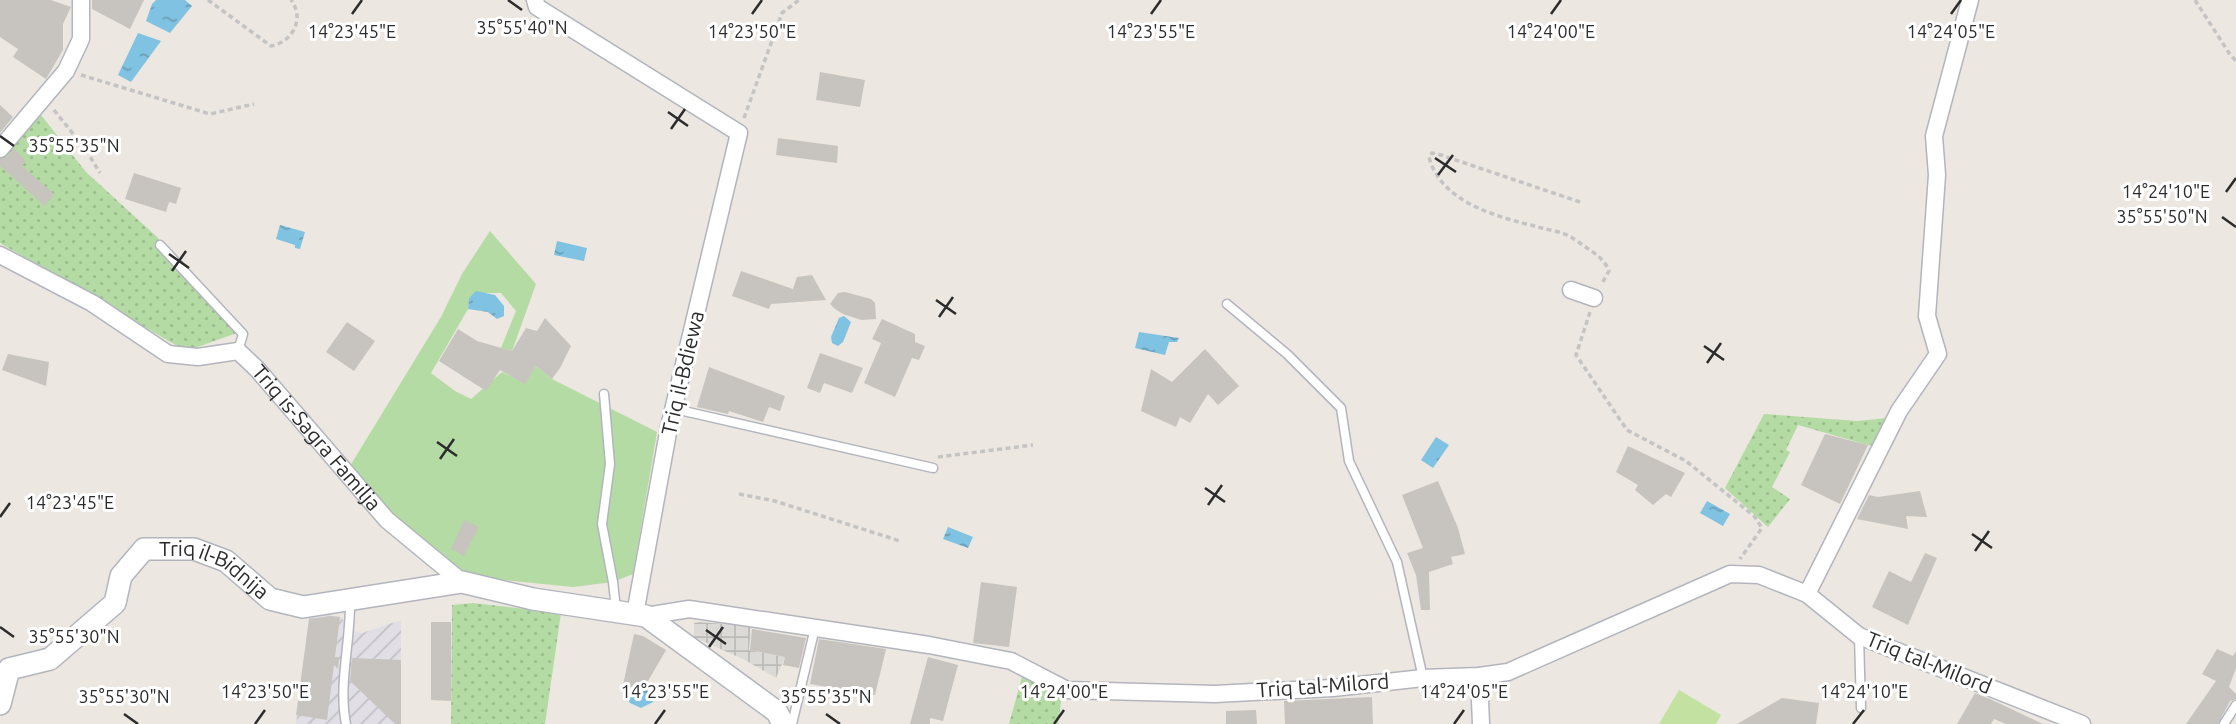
<svg xmlns="http://www.w3.org/2000/svg" width="2236" height="724" viewBox="0 0 2236 724" font-family="Ubuntu,sans-serif">
	<style>
		.industrial { fill: url(#industrial-furrows) }
		.grass { fill: url(#grass-dots) }
		.park { fill: #b4dba3 }
		.pitch { fill: #c3e1a0 }
		.plaza { fill: url(#plaza-grid) }
		.water { fill: url(#water-ripples) }
		.building { fill: #c7c4bf }
		.lines { fill: none; stroke-linecap: round; stroke-linejoin: round }
		.service-casing { stroke: #b3b5be; stroke-width: 11 }
		.minor-casing { stroke: #b3b5be; stroke-width: 19 }
		.tertiary-casing { stroke: #b3b5be; stroke-width: 24 }
		.path { stroke: #c4c4c4; stroke-width: 3.5; stroke-dasharray: 5 3.5; stroke-linecap: butt }
		.service { stroke: #fff; stroke-width: 8 }
		.minor { stroke: #fff; stroke-width: 16 }
		.tertiary { stroke: #fff; stroke-width: 21 }
		.ticks { fill: none; stroke: #2c2c2c; stroke-width: 2.5 }
		.labels { text-anchor: middle; stroke-width: 6; stroke-linejoin: round; paint-order: stroke }
		.street-label { font-size: 21px; fill: #2c2c2c; stroke: #fff }
		.ticks-label { font-size: 18px; text-anchor: middle; fill: #2c2c2c; stroke: #fff; stroke-width: 6; stroke-linejoin: round; paint-order: stroke }
	</style>
	<defs>
		<pattern id="industrial-furrows" width="10" height="10" patternUnits="userSpaceOnUse" patternTransform="scale(1.75)"><rect width="10" height="10" fill="#e1dfe5"/><path d="M-1 1l2-2M0 10L10 0M9 11l2-2" fill="none" stroke="#c1c0c5"/></pattern>
		<pattern id="grass-dots" width="8" height="8" patternUnits="userSpaceOnUse" patternTransform="scale(1.75)"><rect width="8" height="8" fill="#b4dba3"/><path d="M2 2h.1M6 6h.1" fill="none" stroke="#9bbc8c" stroke-width="1.8" stroke-linecap="round"/></pattern>
		<pattern id="plaza-grid" width="8" height="8" patternUnits="userSpaceOnUse" patternTransform="scale(1.75)"><rect width="8" height="8" fill="#dcdad6"/><path d="M0 4h8M4 0v8" fill="none" stroke="#bdbbb8"/></pattern>
		<pattern id="water-ripples" width="26" height="14" patternUnits="userSpaceOnUse" patternTransform="scale(1.75)"><rect width="26" height="14" fill="#80c2e1"/><path d="M2 4q2-2 4 0t4 0M15 11q2-2 4 0t4 0" fill="none" stroke="#699eb7"/></pattern>
	</defs>
	<rect width="100%" height="100%" fill="#ece7e0"/>
	<path class="industrial" d="M 310,613 L 341,617 L 350,630 L 362,633 L 401,620 L 401,724 L 296,724 Z"/>
	<path class="grass" d="M 41,115 L 86,172 L 157,237 L 237,333 L 186,351 L 0,243 L 0,158 Z
		M 1764,414 L 1857,421 L 1887,418 L 1875,447 L 1798,425 L 1786,450 L 1790,452 L 1772,487 L 1790,499 L 1768,527 L 1725,488 Z
		M 473,603 L 561,613 L 545,724 L 451,724 L 452,605 Z
		M 1022,677 L 1062,695 L 1058,724 L 1009,724 Z"/>
	<path class="park" d="M 490,231 L 536,284 L 512,351 L 501,348 L 516,311 L 501,293 L 481,293 L 469,298 L 468,309 L 431,373 L 455,391 L 471,399 L 502,372 L 525,383 L 536,366 L 552,379 L 657,432 L 633,574 L 613,582 L 573,587 L 473,577 L 458,570 L 385,506 L 350,466 L 441,317 L 462,274 Z"/>
	<path class="pitch" d="M 1679,690 L 1721,715 L 1716,724 L 1659,724 Z"/>
	<path class="plaza" d="M 699,622 L 751,626 L 749,650 L 785,657 L 776,678 L 745,660 L 694,637 L 694,623 Z"/>
	<path class="water" d="M 156,0 L 185,0 L 192,6 L 170,33 L 146,21 L 152,4 Z
		M 138,33 L 161,41 L 131,82 L 118,75 Z
		M 280,225 L 305,232 L 300,249 L 295,248 L 295,245 L 276,239 Z
		M 557,241 L 587,248 L 584,261 L 554,255 Z
		M 476,291 L 495,295 L 504,306 L 504,316 L 497,319 L 488,312 L 468,309 L 469,298 Z
		M 844,316 L 851,322 L 843,342 L 838,346 L 832,343 L 831,337 L 839,318 Z
		M 1139,332 L 1179,338 L 1177,342 L 1169,342 L 1165,355 L 1135,348 Z
		M 1436,437 L 1449,445 L 1433,468 L 1421,460 Z
		M 1707,501 L 1730,514 L 1723,526 L 1700,513 Z
		M 948,527 L 973,537 L 968,548 L 943,539 Z
		M 649,688 L 656,696 L 653,702 L 641,708 L 630,703 L 628,700 L 633,691 L 638,693 Z"/>
	<path class="building" d="M 0,0 L 51,0 L 71,7 L 63,24 L 63,50 L 46,79 L 13,57 L 18,49 L 0,37 Z
		M 92,0 L 144,0 L 130,29 L 92,9 Z
		M 820,72 L 865,80 L 860,107 L 816,100 Z
		M 0,105 L 13,117 L 0,133 Z
		M 778,138 L 838,146 L 837,163 L 776,155 Z
		M 14,148 L 26,161 L 22,166 L 54,194 L 45,206 L 0,166 L 0,159 L 8,156 Z
		M 134,173 L 181,188 L 176,204 L 169,202 L 166,212 L 125,199 Z
		M 741,271 L 793,289 L 797,277 L 812,275 L 826,300 L 771,304 L 769,309 L 732,296 Z
		M 845,292 L 871,299 L 875,303 L 876,319 L 861,320 L 843,314 L 835,309 L 830,304 L 838,293 Z
		M 545,318 L 571,346 L 560,368 L 552,379 L 536,366 L 525,384 L 500,370 L 486,391 L 439,361 L 458,329 L 477,341 L 512,351 L 526,328 L 537,331 Z
		M 882,319 L 915,334 L 915,342 L 925,346 L 919,360 L 912,358 L 895,397 L 864,383 L 881,343 L 872,339 Z
		M 347,322 L 375,341 L 354,371 L 326,352 Z
		M 1205,349 L 1239,386 L 1218,405 L 1208,394 L 1190,423 L 1180,417 L 1176,427 L 1141,411 L 1151,369 L 1172,382 Z
		M 820,353 L 863,368 L 852,393 L 824,383 L 820,393 L 807,388 Z
		M 8,354 L 49,362 L 46,386 L 2,370 Z
		M 709,367 L 785,396 L 780,411 L 769,407 L 763,422 L 729,411 L 728,414 L 697,407 Z
		M 1825,434 L 1868,445 L 1840,504 L 1801,485 Z
		M 1628,446 L 1685,473 L 1671,497 L 1666,494 L 1653,505 L 1635,490 L 1638,485 L 1616,472 Z
		M 1438,481 L 1458,528 L 1465,554 L 1451,557 L 1453,564 L 1429,572 L 1430,610 L 1421,610 L 1416,575 L 1407,553 L 1423,548 L 1402,495 Z
		M 1920,491 L 1927,517 L 1906,516 L 1908,529 L 1857,519 L 1869,495 L 1878,497 Z
		M 464,520 L 479,527 L 464,556 L 451,549 Z
		M 1925,553 L 1937,558 L 1908,625 L 1872,607 L 1889,571 L 1911,582 Z
		M 981,582 L 1017,587 L 1009,647 L 973,643 Z
		M 332,616 L 340,617 L 335,657 L 339,657 L 338,669 L 334,665 L 327,720 L 296,715 L 309,619 Z
		M 431,622 L 451,622 L 451,701 L 431,700 Z
		M 752,629 L 806,638 L 799,668 L 783,665 L 785,657 L 750,650 Z
		M 634,634 L 643,636 L 666,650 L 648,681 L 635,688 L 623,685 Z
		M 819,639 L 886,649 L 875,695 L 810,684 Z
		M 2217,649 L 2233,656 L 2236,651 L 2236,668 L 2229,687 L 2236,694 L 2236,699 L 2230,701 L 2218,724 L 2186,724 L 2216,681 L 2202,674 Z
		M 928,657 L 958,665 L 943,721 L 930,718 L 930,724 L 910,724 Z
		M 352,658 L 401,660 L 401,724 L 395,724 L 350,681 Z
		M 1975,693 L 1990,699 L 2043,724 L 2006,724 L 1994,719 L 1991,724 L 1957,724 Z
		M 1372,697 L 1373,724 L 1285,724 L 1284,701 Z
		M 1782,698 L 1819,703 L 1816,724 L 1737,724 Z
		M 1256,710 L 1257,724 L 1226,724 L 1226,711 Z"/>
	<g class="lines">
		<defs>
			<path id="service" d="M 160,245 L 243,334 L 238,351
				M 1227,304 L 1287,354 L 1341,408 L 1349,461 L 1397,562 L 1423,678
				M 604,394 L 610,464 L 602,524 L 613,582 L 616,609
				M 675,409 L 933,468
				M 1859,636 L 1861,708
				M 346,724 C 338,684 351,641 350,600
				M 792,724 L 815,628
				M 2224,724 L 2236,705"/>
			<g id="minor">
				<path d="M 535,0 L 537,7 L 739,133 L 669,427 L 635,614"/>
				<path d="M 0,149 L 66,71 L 81,39 L 81,0"/>
				<path id="s1" d="M 0,255 L 92,303 L 168,354 L 198,357 L 238,351 L 257,369 L 387,520 L 462,582"/>
				<path d="M 1571,290 L 1594,298"/>
				<path d="M 1807,594 L 1899,411 L 1938,354 L 1927,316 L 1937,175 L 1934,136 L 1970,0"/>
				<path d="M 646,616 L 689,609 L 929,645 L 1011,661 L 1067,690 L 1215,694 L 1333,688 L 1423,678 L 1479,676 L 1508,672 L 1730,574 L 1759,575 L 1807,594 L 1859,636 L 2082,724"/>
				<path d="M 1479,676 L 1481,724"/>
			</g>
			<g id="tertiary">
				<path id="s2" d="M 0,704 L 9,669 L 50,659 L 115,603 L 121,576 L 144,549 L 194,549 L 226,561 L 270,599 L 303,607 L 462,582 L 533,599 L 646,616 L 777,712 L 783,724"/>
			</g>
		</defs>
		<use href="#service" class="service-casing"/>
		<use href="#minor" class="minor-casing"/>
		<use href="#tertiary" class="tertiary-casing"/>
		<path class="path" d="M 208,0 L 271,46 C 293,42 305,18 291,0
			M 2195,0 L 2229,53 L 2236,61
			M 81,75 L 210,114 L 254,104
			M 54,110 L 86,150 L 100,173
			M 744,118 L 782,13 L 799,0
			M 1580,202 L 1441,155 L 1432,153 L 1429,157 C 1441,203 1498,217 1538,227 C 1548,230 1560,231 1569,236 C 1575,239 1581,244 1587,248 C 1596,254 1605,260 1609,271 L 1601,285
			M 1590,312 L 1576,355 L 1627,430 L 1686,461 L 1754,516 L 1762,528 L 1740,559
			M 938,457 L 1033,445
			M 739,494 L 775,501 L 900,541"/>
		<use href="#service" class="service"/>
		<use href="#minor" class="minor"/>
		<use href="#tertiary" class="tertiary"/>
	</g>
	<path class="ticks" d="M 508,0 L 522,10M 352,14 L 362,0M 752,14 L 762,0M 1151,14 L 1161,0M 1551,14 L 1561,0M 1951,14 L 1961,0M 668,112 L 688,126M 671,129 L 685,109M 0,136 L 14,146M 1435,158 L 1456,172M 1438,175 L 1453,155M 2226,192 L 2236,178M 2222,217 L 2236,227M 169,254 L 189,268M 172,271 L 186,251M 936,300 L 956,314M 939,317 L 953,297M 1704,346 L 1724,360M 1707,363 L 1721,343M 437,442 L 457,456M 440,459 L 454,439M 1205,488 L 1225,502M 1208,505 L 1222,485M 0,517 L 10,503M 1972,534 L 1992,548M 1975,551 L 1989,531M 0,627 L 14,637M 706,630 L 726,644M 709,647 L 723,627M 124,714 L 138,724M 826,714 L 840,724M 255,724 L 265,710M 655,724 L 665,710M 1054,724 L 1064,710M 1454,724 L 1464,710M 1853,724 L 1864,710"/>
	<g class="labels">
		<g class="street-label">
			<text transform="translate(683 373) rotate(-77)" y="7">Triq il-Bdiewa</text>
			<text dy="7" stroke="none"><textPath href="#s1" startOffset="383">Triq is-Sagra Familja</textPath></text>
			<text dy="7" stroke="none"><textPath href="#s2" startOffset="303">Triq il-Bidnija</textPath></text>
			<text transform="translate(1929 663) rotate(22)" y="7">Triq tal-Milord</text>
			<text transform="translate(1323 686) rotate(-4)" y="7">Triq tal-Milord</text>
		</g>
	</g>
	<g class="ticks-label">
		<text x="522" y="34">35°55'40"N</text>
		<text x="352" y="38">14°23'45"E</text>
		<text x="752" y="38">14°23'50"E</text>
		<text x="1151" y="38">14°23'55"E</text>
		<text x="1551" y="38">14°24'00"E</text>
		<text x="1951" y="38">14°24'05"E</text>
		<text x="74" y="152">35°55'35"N</text>
		<text x="2166" y="198">14°24'10"E</text>
		<text x="2162" y="223">35°55'50"N</text>
		<text x="70" y="509">14°23'45"E</text>
		<text x="74" y="643">35°55'30"N</text>
		<text x="265" y="698">14°23'50"E</text>
		<text x="665" y="698">14°23'55"E</text>
		<text x="1064" y="698">14°24'00"E</text>
		<text x="1464" y="698">14°24'05"E</text>
		<text x="1864" y="698">14°24'10"E</text>
		<text x="124" y="703">35°55'30"N</text>
		<text x="826" y="703">35°55'35"N</text>
	</g>
</svg>
